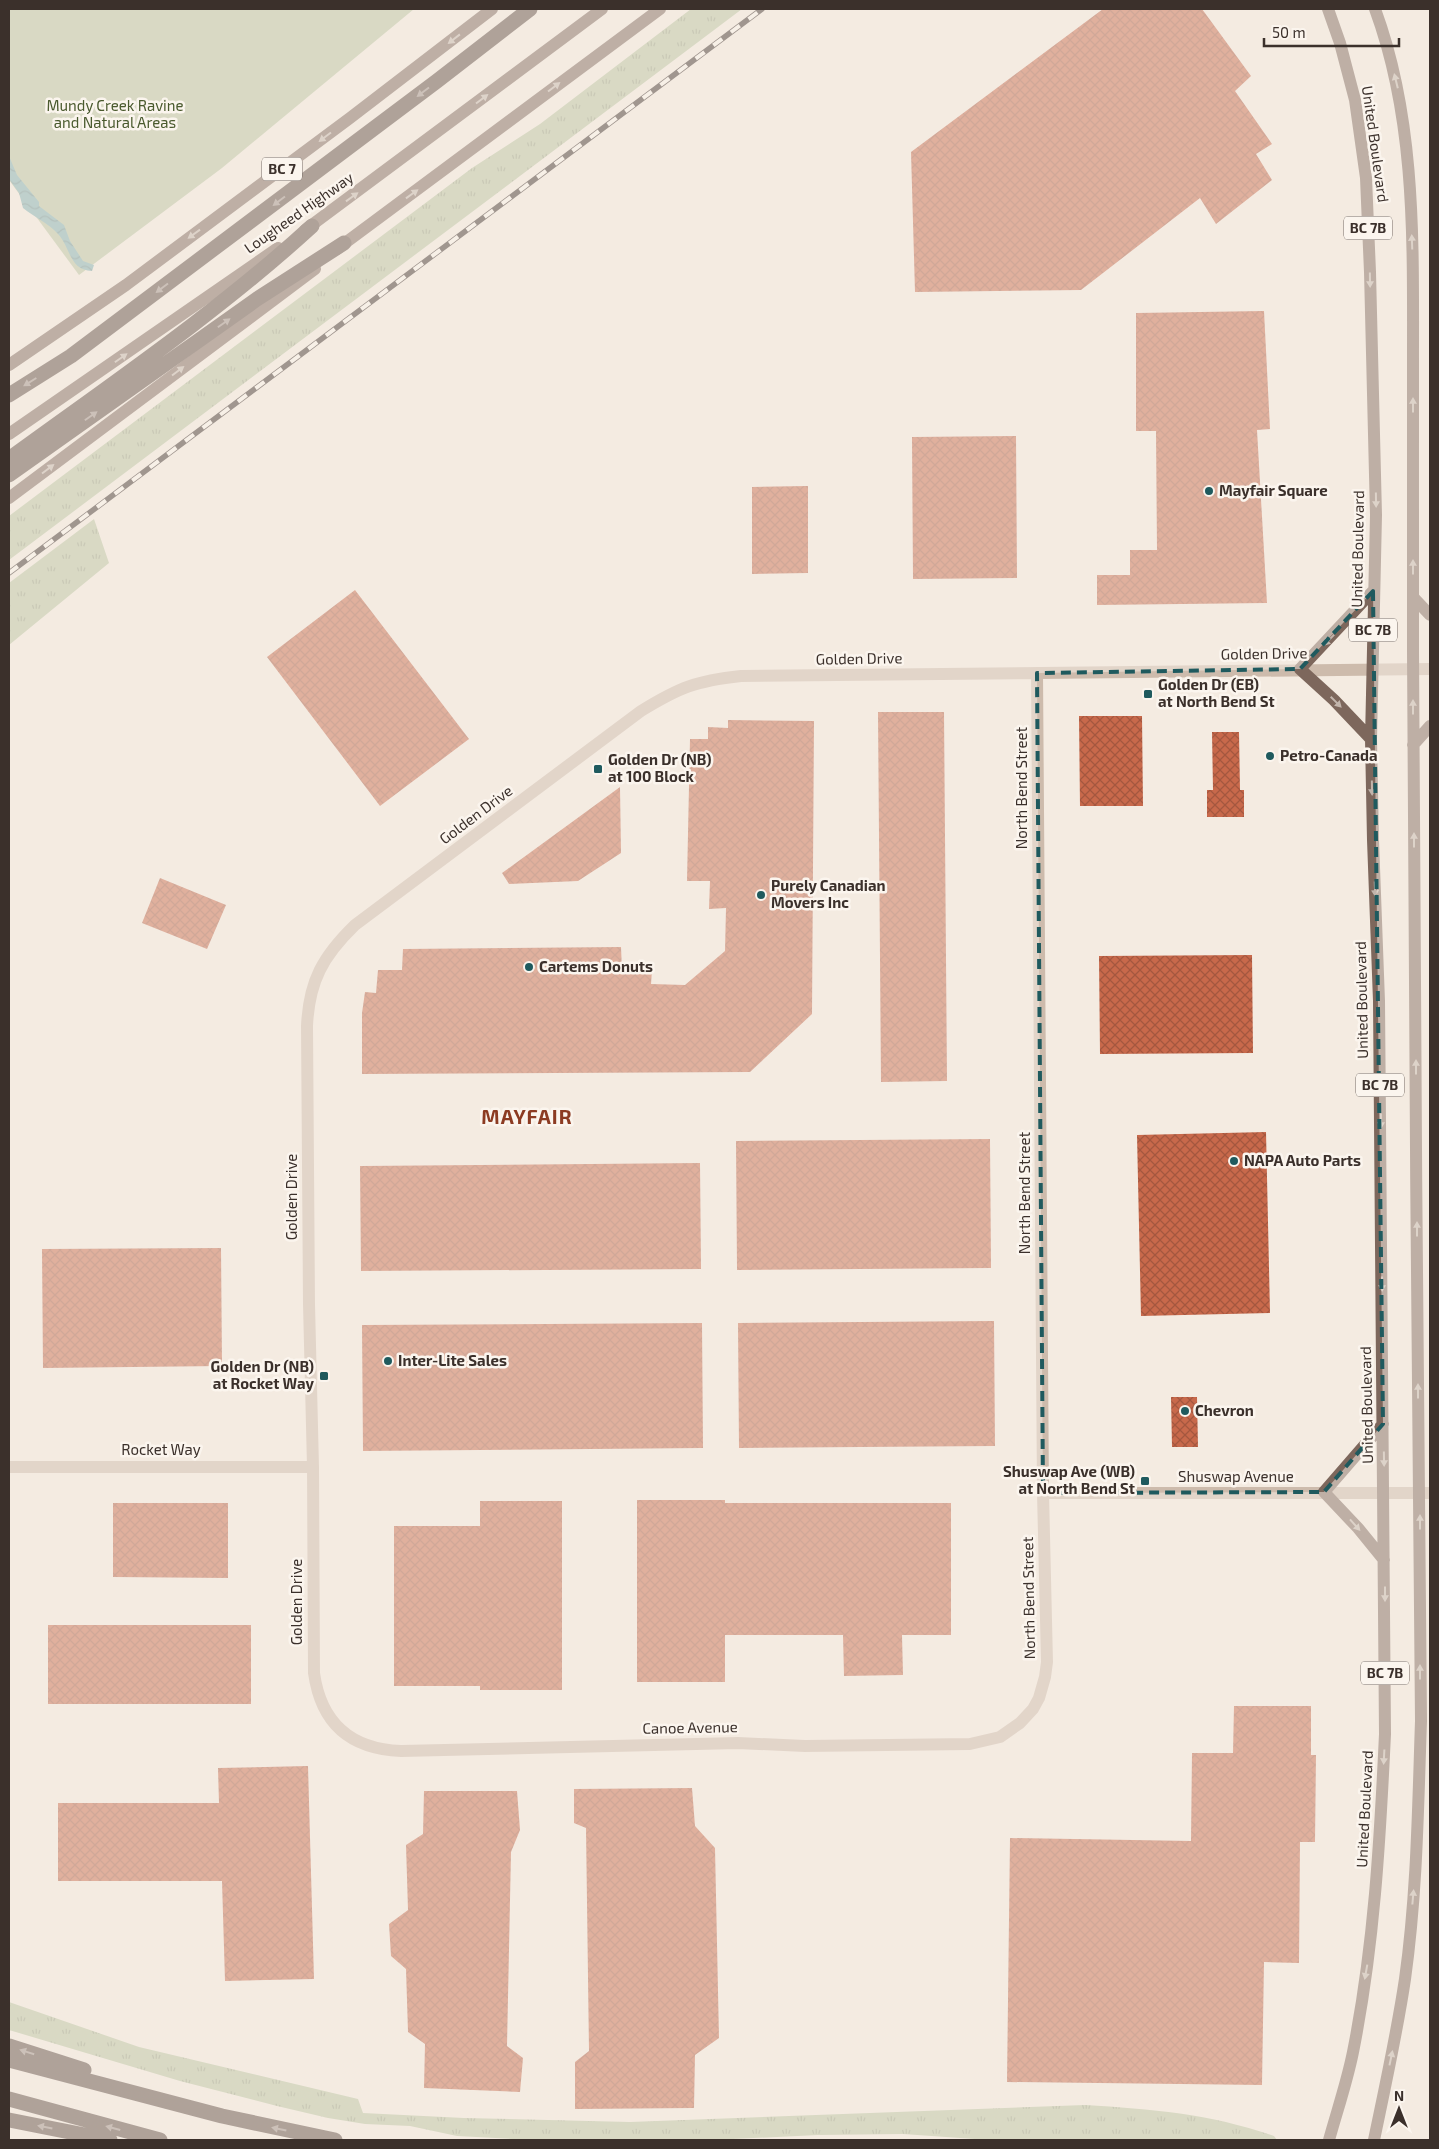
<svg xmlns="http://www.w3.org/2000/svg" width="1439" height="2149" viewBox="0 0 1439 2149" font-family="'Exo 2',sans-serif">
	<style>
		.grass { fill: url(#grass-tufts) }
		.park { fill: #b8c4a0 }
		.water { fill: url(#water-waves) }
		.building { fill: url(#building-cross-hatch) }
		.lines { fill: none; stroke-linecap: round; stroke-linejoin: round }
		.minor { stroke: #cdbbac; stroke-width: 12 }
		.major { stroke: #7d675c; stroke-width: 12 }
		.highway { stroke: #5c4a42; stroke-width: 15 }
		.rail-casing { stroke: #3b302b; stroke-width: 5.5 }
		.rail { stroke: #fbf5ee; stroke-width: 4; stroke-dasharray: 11; stroke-linecap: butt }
		.oneway { fill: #c2b5ac }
		.oneway2 { fill: #9c8e87 }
		.marked { fill: none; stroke: #1f5a5e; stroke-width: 4; stroke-dasharray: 10 6; stroke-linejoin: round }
		.poi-dot { fill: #1f5a5e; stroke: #fbf5ee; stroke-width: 2 }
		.labels { text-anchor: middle; stroke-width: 5; stroke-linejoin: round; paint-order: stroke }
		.shield { fill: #fbf5ee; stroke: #756b66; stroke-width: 1 }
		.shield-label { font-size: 14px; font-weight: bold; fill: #3b302b }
		.park-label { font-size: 15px; fill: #4a5a2e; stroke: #fbf5ee }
		.street-label { font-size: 15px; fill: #3b302b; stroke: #fbf5ee }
		.poi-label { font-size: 15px; font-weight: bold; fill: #3b302b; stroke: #fbf5ee; text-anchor: start }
		.district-label { font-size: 20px; font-weight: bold; letter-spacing: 1px; fill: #8c3b22; stroke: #fbf5ee }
	</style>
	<defs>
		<pattern id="grass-tufts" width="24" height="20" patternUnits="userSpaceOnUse" patternTransform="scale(1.25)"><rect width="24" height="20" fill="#b8c4a0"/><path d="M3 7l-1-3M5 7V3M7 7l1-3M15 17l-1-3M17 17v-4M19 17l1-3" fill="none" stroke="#97a083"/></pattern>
		<pattern id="water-waves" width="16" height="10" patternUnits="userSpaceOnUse" patternTransform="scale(1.25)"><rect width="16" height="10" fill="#7fb0b2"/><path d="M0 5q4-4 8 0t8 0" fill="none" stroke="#699091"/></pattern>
		<pattern id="building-cross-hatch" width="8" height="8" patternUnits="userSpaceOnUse" patternTransform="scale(1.25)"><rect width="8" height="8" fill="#c8694b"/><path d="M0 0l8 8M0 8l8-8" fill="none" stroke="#a4573f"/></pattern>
	</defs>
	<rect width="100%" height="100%" fill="#f4ebe1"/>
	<path class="grass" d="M 691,9 L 742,9 L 9,560 L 9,516 L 472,168 L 540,124 Z
		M 94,519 L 109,563 L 9,645 L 9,583 Z
		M 9,2002 L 139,2047 L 358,2099 L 363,2113 L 464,2118 L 630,2122 L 1085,2105 C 1152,2109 1211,2114 1274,2136 L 1277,2140 L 989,2140 L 903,2134 L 818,2135 L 712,2140 L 531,2140 L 457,2136 L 410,2126 L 365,2124 L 328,2118 L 277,2106 L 180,2081 L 9,2030 Z"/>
	<path class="park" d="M 9,9 L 414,9 L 222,168 L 79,275 L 9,180 Z"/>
	<path class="water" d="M 9,156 L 17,175 L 39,202 L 39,206 L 64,225 L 70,241 L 83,261 L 94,265 L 92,271 C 69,270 71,248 58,234 C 48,223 34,217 23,208 L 19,193 L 9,179 Z"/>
	<path class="building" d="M 1103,9 L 1202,9 L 1251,76 L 1235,91 L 1272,144 L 1256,154 L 1272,180 L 1216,224 L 1200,198 L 1081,290 L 915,292 L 911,152 Z
		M 1264,311 L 1270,429 L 1257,430 L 1267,603 L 1097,605 L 1097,575 L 1130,575 L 1130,550 L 1157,550 L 1156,431 L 1136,431 L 1136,313 Z
		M 1016,436 L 1017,578 L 913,579 L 912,437 Z
		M 808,486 L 808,573 L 752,574 L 752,487 Z
		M 355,590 L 469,739 L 380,806 L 267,657 Z
		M 878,712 L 944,712 L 947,1081 L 881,1082 Z
		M 1079,716 L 1142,716 L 1143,806 L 1080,806 Z
		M 728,720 L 814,721 L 812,1014 L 750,1072 L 362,1074 L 362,1013 L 365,992 L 376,993 L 378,970 L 402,970 L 403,949 L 621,947 L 622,970 L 652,970 L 651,984 L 685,985 L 725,951 L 726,908 L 709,909 L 710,881 L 687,881 L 690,739 L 708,739 L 708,727 L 728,728 Z
		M 1212,732 L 1239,732 L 1240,790 L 1244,790 L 1244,817 L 1207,817 L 1207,790 L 1213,790 Z
		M 620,787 L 621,853 L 578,881 L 509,884 L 502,873 Z
		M 160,878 L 226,905 L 207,949 L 142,923 Z
		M 1252,955 L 1253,1053 L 1100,1054 L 1099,956 Z
		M 1266,1132 L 1270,1313 L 1141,1316 L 1137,1135 Z
		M 990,1139 L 991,1268 L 737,1270 L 736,1141 Z
		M 700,1163 L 701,1269 L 361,1271 L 360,1166 Z
		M 221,1248 L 222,1366 L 43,1368 L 42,1249 Z
		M 994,1321 L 995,1446 L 739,1448 L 738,1323 Z
		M 702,1323 L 703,1448 L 363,1451 L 362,1325 Z
		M 1171,1397 L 1197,1397 L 1198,1447 L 1172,1447 Z
		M 637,1500 L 725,1500 L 725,1503 L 951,1503 L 951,1635 L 902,1635 L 903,1675 L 844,1676 L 843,1635 L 725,1635 L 725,1682 L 637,1682 Z
		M 480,1501 L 562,1501 L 562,1690 L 480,1690 L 480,1686 L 394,1686 L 394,1526 L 480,1526 Z
		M 113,1503 L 228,1503 L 228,1578 L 113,1577 Z
		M 48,1625 L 251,1625 L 251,1704 L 48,1704 Z
		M 1234,1706 L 1311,1706 L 1311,1755 L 1316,1755 L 1315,1842 L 1300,1842 L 1299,1963 L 1264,1962 L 1262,2085 L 1007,2082 L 1010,1838 L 1191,1841 L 1192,1753 L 1233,1753 Z
		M 308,1766 L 314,1979 L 225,1981 L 222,1881 L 58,1881 L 58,1803 L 219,1803 L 218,1768 Z
		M 692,1788 L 695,1826 L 715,1848 L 719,2038 L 695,2055 L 694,2108 L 575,2109 L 575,2062 L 589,2051 L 586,1828 L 574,1823 L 574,1789 Z
		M 424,1791 L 517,1791 L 520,1830 L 511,1852 L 507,2046 L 523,2058 L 520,2092 L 424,2088 L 425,2044 L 408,2032 L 406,1969 L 391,1956 L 389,1924 L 408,1910 L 406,1845 L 423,1834 Z"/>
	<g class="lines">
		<path class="minor" d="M 1037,673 L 1043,1493 L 1047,1662 L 1045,1677 L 1039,1698 L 1033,1709 L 1020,1723 L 1000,1737 L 970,1744 L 805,1746 L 738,1743 L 401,1751 C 350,1749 321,1723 314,1673 L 313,1467 L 309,1304 L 307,1026 C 309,981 323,956 355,925 L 641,711 C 680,687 696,681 741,676 L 1430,669
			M 9,1467 L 313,1467
			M 1043,1493 L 1430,1493"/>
		<path class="major" d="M 1328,9 L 1340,43 L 1355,100 L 1366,178 L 1370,272 L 1376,515 L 1371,739 L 1373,840 L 1379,1001 L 1385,1734 C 1380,1841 1374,1947 1353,2052 C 1347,2082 1337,2111 1329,2140
			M 305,230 L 602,9
			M 337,249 L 660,9
			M 9,365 L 126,285 L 350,118 L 492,9
			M 9,434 L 278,248
			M 9,498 L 315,269
			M 1413,597 L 1430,615
			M 1371,739 L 1334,700 L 1300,669 L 1373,591
			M 1413,745 L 1430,726
			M 1383,1424 L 1324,1492 L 1358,1528 L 1384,1560
			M 1374,2140 C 1385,2087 1397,2033 1405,1979 C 1417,1894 1418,1807 1421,1721 C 1419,1364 1413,1008 1413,651 C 1413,554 1413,456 1413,358 C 1413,241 1416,120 1375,9"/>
		<path class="highway" d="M 9,395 L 71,356 L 437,81 L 530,9
			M 9,459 C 112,384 218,312 312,226
			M 9,475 L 257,299 L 344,243
			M 9,2046 L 84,2070
			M 9,2060 L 222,2116 L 335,2140
			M 9,2099 L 160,2140
			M 9,2120 L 110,2140"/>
		<defs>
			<path id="rail" d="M 9,573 L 762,9"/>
		</defs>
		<use href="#rail" class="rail-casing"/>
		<use href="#rail" class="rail"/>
	</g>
	<defs><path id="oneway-solid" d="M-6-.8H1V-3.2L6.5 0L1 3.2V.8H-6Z" transform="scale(1.25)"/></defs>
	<g class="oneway">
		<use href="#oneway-solid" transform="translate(454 39) rotate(142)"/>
		<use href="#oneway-solid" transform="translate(1396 81) rotate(-104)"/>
		<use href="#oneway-solid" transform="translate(554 87) rotate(-37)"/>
		<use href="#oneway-solid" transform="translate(482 99) rotate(-37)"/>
		<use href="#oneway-solid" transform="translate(325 137) rotate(143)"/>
		<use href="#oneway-solid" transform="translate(412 194) rotate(-36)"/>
		<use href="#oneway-solid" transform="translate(352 197) rotate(-36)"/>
		<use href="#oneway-solid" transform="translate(194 234) rotate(144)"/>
		<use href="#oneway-solid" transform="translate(1412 242) rotate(-92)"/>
		<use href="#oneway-solid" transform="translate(1370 280) rotate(89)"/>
		<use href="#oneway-solid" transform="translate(121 358) rotate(-35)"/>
		<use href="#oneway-solid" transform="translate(178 371) rotate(-37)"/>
		<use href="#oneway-solid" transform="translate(1413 405) rotate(-90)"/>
		<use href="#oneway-solid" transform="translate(48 469) rotate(-37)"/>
		<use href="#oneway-solid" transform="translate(1376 500) rotate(89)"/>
		<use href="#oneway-solid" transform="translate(1413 567) rotate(-90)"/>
		<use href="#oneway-solid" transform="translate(1329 640) rotate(134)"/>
		<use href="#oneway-solid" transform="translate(1336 702) rotate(45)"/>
		<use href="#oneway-solid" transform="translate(1413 707) rotate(-90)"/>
		<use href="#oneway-solid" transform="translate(1372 788) rotate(89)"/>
		<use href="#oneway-solid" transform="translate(1414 840) rotate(-90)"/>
		<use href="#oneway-solid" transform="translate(1375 889) rotate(88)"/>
		<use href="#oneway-solid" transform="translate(1416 1067) rotate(-90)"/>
		<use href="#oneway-solid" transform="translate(1381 1121) rotate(89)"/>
		<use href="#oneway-solid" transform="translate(1417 1229) rotate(-90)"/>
		<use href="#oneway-solid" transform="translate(1382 1284) rotate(89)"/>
		<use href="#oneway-solid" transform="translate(1418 1391) rotate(-90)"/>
		<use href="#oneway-solid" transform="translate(1384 1459) rotate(89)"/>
		<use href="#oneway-solid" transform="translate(1420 1522) rotate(-90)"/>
		<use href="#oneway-solid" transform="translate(1355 1525) rotate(48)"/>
		<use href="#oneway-solid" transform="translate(1385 1594) rotate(90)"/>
		<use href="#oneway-solid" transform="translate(1420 1672) rotate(-90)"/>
		<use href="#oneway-solid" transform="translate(1384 1757) rotate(93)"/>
		<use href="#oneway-solid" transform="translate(1413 1897) rotate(-85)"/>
		<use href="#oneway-solid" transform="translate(1366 1972) rotate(100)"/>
		<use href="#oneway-solid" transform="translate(1391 2058) rotate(-78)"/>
	</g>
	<g class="oneway2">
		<use href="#oneway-solid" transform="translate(423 92) rotate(143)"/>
		<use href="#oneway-solid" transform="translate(279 201) rotate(143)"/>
		<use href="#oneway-solid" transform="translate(162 288) rotate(143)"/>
		<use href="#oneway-solid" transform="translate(224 323) rotate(-35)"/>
		<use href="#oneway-solid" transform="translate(30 382) rotate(148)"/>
		<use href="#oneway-solid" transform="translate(91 416) rotate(-35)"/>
		<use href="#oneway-solid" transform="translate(27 2052) rotate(-163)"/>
		<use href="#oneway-solid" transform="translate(45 2127) rotate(-169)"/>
		<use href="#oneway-solid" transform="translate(113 2128) rotate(-165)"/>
		<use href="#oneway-solid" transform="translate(279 2129) rotate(-168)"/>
	</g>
	<path d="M0 0H1439V2149H0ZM 1373,591 L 1383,1424 L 1324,1492 L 1043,1493 L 1037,673 L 1300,669 Z" fill="#f4ebe1" fill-opacity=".55" fill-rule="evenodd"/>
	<path class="marked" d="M 1373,591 L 1383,1424 L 1324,1492 L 1043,1493 L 1037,673 L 1300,669 Z"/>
	<g class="poi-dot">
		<circle cx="1209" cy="491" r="5"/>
		<rect x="1143" y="689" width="10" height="10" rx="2.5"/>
		<circle cx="1270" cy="756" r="5"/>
		<rect x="593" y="764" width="10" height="10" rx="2.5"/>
		<circle cx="761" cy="895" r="5"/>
		<circle cx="529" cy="967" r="5"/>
		<circle cx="1234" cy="1161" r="5"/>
		<circle cx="388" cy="1361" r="5"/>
		<rect x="319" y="1371" width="10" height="10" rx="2.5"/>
		<circle cx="1185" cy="1411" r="5"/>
		<rect x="1140" y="1476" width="10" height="10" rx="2.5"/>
	</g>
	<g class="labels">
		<g class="shield">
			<rect x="262" y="157.5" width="40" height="23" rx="4"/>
			<rect x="1344" y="216.5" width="48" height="23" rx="4"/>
			<rect x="1349" y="618.5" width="48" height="23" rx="4"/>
			<rect x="1356" y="1073.5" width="48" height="23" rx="4"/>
			<rect x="1361" y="1661.5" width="48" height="23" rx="4"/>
		</g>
		<g class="shield-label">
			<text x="282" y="174">BC 7</text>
			<text x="1368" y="233">BC 7B</text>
			<text x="1373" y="635">BC 7B</text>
			<text x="1380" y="1090">BC 7B</text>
			<text x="1385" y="1678">BC 7B</text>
		</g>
		<g class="park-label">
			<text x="115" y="111">Mundy Creek Ravine<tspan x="115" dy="17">and Natural Areas</tspan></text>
		</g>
		<g class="street-label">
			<text transform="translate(1375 144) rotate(82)" y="5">United Boulevard</text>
			<text transform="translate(299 213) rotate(-35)" y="5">Lougheed Highway</text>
			<text transform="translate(1358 549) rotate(-89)" y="5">United Boulevard</text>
			<text transform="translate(1264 654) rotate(-1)" y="5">Golden Drive</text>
			<text transform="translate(859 659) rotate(-1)" y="5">Golden Drive</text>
			<text transform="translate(1022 788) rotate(-90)" y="5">North Bend Street</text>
			<text transform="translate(476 815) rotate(-37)" y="5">Golden Drive</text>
			<text transform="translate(1362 1000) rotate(-91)" y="5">United Boulevard</text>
			<text transform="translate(1025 1193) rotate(-90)" y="5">North Bend Street</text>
			<text transform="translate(292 1197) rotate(-90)" y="5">Golden Drive</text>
			<text transform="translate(1367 1405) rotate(-91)" y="5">United Boulevard</text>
			<text x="161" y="1455">Rocket Way</text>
			<text x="1236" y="1482">Shuswap Avenue</text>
			<text transform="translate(1029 1598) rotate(-91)" y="5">North Bend Street</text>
			<text transform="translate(297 1602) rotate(-90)" y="5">Golden Drive</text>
			<text transform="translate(690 1728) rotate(-1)" y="5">Canoe Avenue</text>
			<text transform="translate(1365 1809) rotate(-87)" y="5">United Boulevard</text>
		</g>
		<g class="poi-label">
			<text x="1219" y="496">Mayfair Square</text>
			<text x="1158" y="690">Golden Dr (EB)<tspan x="1158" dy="17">at North Bend St</tspan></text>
			<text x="1280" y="761">Petro-Canada</text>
			<text x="608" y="765">Golden Dr (NB)<tspan x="608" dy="17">at 100 Block</tspan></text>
			<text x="771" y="891">Purely Canadian<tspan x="771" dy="17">Movers Inc</tspan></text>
			<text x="539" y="972">Cartems Donuts</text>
			<text x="1244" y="1166">NAPA Auto Parts</text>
			<text x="398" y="1366">Inter-Lite Sales</text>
			<text x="314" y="1372" text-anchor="end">Golden Dr (NB)<tspan x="314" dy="17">at Rocket Way</tspan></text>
			<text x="1195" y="1416">Chevron</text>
			<text x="1135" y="1477" text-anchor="end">Shuswap Ave (WB)<tspan x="1135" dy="17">at North Bend St</tspan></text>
		</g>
		<g class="district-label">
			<text x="527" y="1124">MAYFAIR</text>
		</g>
	</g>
	<rect width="1439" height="2149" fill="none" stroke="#3b302b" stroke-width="20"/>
	<g transform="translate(1399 2109)" stroke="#fbf5ee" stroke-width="4" paint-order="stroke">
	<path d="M0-4L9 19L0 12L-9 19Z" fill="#3b302b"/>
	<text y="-8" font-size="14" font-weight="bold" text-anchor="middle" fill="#3b302b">N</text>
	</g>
	<path d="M1264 38v8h135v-8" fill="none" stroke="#3b302b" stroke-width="2.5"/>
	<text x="1272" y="38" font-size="15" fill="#3b302b" stroke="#fbf5ee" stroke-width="4" paint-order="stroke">50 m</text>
</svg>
